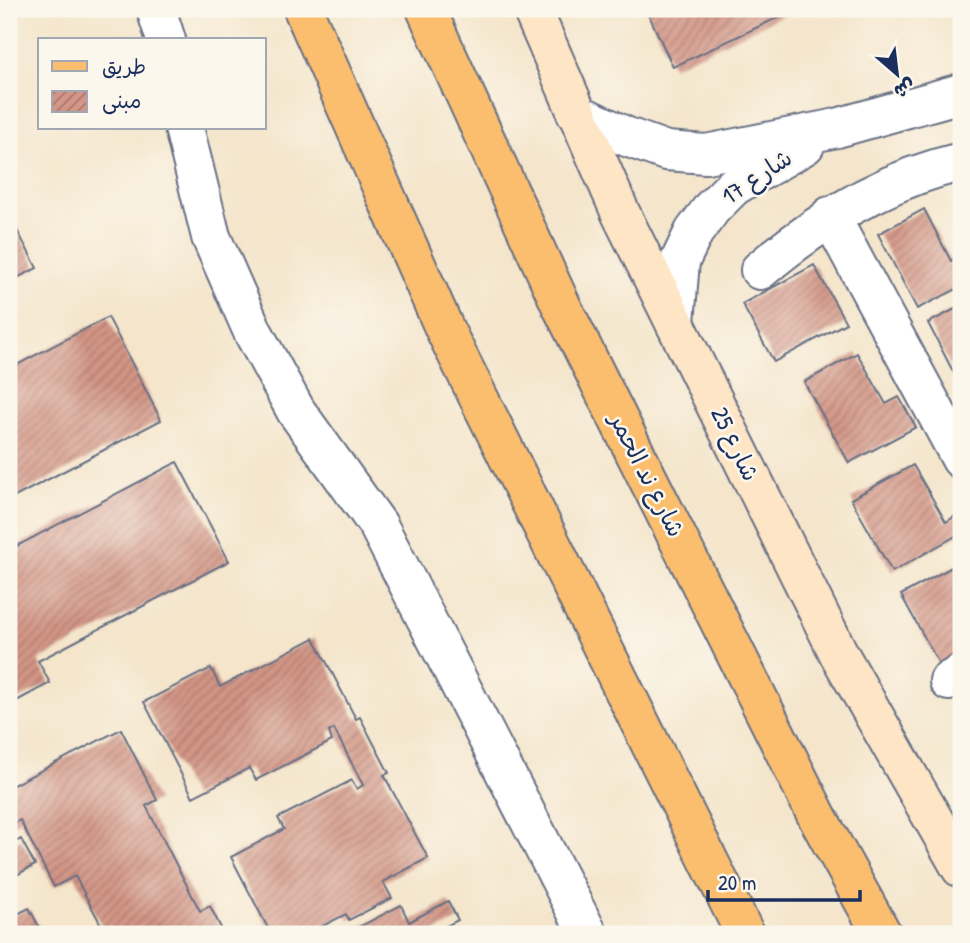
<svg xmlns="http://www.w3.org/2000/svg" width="970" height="943" viewBox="0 0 970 943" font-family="'Patrick Hand','Playpen Sans Arabic',sans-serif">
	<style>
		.building { fill: url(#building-hatch) }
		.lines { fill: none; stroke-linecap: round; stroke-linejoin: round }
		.street-casing { stroke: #676f84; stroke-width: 42 }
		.secondary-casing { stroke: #676f84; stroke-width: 42 }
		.primary-casing { stroke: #676f84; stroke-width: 42 }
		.street { stroke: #fff; stroke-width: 38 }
		.secondary { stroke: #fde5c5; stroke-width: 38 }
		.primary { stroke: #fbbe6e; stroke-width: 38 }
		.labels { text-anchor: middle; stroke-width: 5; stroke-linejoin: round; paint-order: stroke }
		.street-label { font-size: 24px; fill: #1b2f5e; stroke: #fbf7ec }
	</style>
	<defs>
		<pattern id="building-hatch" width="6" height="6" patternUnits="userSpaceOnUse" patternTransform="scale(1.75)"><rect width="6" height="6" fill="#d39585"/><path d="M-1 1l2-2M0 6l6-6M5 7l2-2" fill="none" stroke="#aa7a70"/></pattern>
	</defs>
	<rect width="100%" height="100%" fill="#fbf7ec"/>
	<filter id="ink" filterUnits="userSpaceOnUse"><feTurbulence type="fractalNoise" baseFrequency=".0143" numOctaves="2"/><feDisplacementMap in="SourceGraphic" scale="14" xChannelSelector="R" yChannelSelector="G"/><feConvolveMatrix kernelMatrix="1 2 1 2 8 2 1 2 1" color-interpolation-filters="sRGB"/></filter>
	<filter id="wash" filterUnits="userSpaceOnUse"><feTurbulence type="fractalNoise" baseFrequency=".00686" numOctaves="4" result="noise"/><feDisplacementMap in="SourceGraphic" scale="28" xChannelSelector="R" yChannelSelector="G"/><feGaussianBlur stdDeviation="1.57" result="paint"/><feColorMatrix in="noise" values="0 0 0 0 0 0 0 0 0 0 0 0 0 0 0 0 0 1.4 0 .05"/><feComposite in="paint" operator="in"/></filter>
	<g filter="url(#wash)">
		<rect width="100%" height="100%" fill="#f4e5cb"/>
		<g id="blocks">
			<path class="building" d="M 646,9 L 796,9 L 673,67 Z
				M 924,209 L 951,261 L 961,255 L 961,287 L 917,309 L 878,234 Z
				M 9,215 L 37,268 L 9,282 Z
				M 814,265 L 846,323 L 774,362 L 742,304 Z
				M 961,306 L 961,387 L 928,323 Z
				M 108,317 L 161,420 L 9,500 L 9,369 Z
				M 857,353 L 886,404 L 899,397 L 916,427 L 849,463 L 804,382 Z
				M 177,462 L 229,561 L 38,661 L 50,683 L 9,705 L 9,550 Z
				M 913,465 L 946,522 L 960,513 L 961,533 L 892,572 L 851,499 Z
				M 961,562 L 961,661 L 943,671 L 901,595 Z
				M 314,638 L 356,719 L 360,717 L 389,773 L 384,775 L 428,858 L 383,882 L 392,898 L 349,920 L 346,914 L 307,934 L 271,934 L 231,857 L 284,829 L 278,818 L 352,780 L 357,789 L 363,785 L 334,729 L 329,732 L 332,741 L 256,780 L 249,768 L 193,797 L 144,702 L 211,668 L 220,687 Z
				M 121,729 L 157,800 L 146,806 L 200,911 L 210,906 L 224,934 L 106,934 L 75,876 L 54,887 L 20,820 L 9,826 L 9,787 Z
				M 21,839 L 35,865 L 9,879 L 9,845 Z
				M 448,901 L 458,920 L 431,934 L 361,934 L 357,928 L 401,905 L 409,922 Z
				M 29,908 L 43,934 L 9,934 L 9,918 Z"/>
		</g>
	</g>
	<g filter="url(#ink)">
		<use href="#blocks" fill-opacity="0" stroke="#676f84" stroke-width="2"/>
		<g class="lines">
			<defs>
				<path id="street" d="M 156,9 L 166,40
					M 576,113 L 627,137 L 666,151 L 706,154 L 837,128 L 961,93
					M 184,128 L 211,237 L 253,332 L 296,411 L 378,525 L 588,934
					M 830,216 L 961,459
					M 760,270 C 819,220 885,179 961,162
					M 675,322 L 680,261 L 694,232 L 712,208 L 734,186 L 805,145
					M 949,681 L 961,674"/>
				<path id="secondary" d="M 532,9 L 621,214 L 839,654 L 961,868"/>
				<path id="primary" d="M 303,9 L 445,330 L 745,934
					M 426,9 L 561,305 L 818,818 L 882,934"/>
			</defs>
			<use href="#street" class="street-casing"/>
			<use href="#secondary" class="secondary-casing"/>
			<use href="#primary" class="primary-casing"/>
			<use href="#street" class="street"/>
			<use href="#secondary" class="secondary"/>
			<use href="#primary" class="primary"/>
		</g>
	</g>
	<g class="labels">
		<g class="street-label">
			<text transform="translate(757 177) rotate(-34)" y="8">شارع 17</text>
			<text transform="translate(735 444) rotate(64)" y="8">شارع 25</text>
			<text transform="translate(647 475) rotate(63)" y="8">شارع ند الحمر</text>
		</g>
	</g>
	<rect width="970" height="943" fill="none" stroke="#fbf7ec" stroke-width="35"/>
	<rect x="38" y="38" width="228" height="91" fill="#fbf7ec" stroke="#a1a7b3" stroke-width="2"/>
	<rect x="52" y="61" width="35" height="10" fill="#fbbe6e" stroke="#a1a7b3" stroke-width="2"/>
	<text x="102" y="74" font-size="21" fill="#1b2f5e">طريق</text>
	<rect x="52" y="91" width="35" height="21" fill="url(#building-hatch)" stroke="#a1a7b3" stroke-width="2"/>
	<text x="102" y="108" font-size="21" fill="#1b2f5e">مبنى</text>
	<g transform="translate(897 74) rotate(152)" stroke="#fbf7ec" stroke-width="5" paint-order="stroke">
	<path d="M0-5L12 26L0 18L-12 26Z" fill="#1b2f5e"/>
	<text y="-10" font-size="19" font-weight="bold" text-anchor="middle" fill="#1b2f5e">ش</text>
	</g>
	<path d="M708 890v10h152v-10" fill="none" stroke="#1b2f5e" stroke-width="3.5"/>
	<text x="718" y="890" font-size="21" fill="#1b2f5e" stroke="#fbf7ec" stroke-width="5" paint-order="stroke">20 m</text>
</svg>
